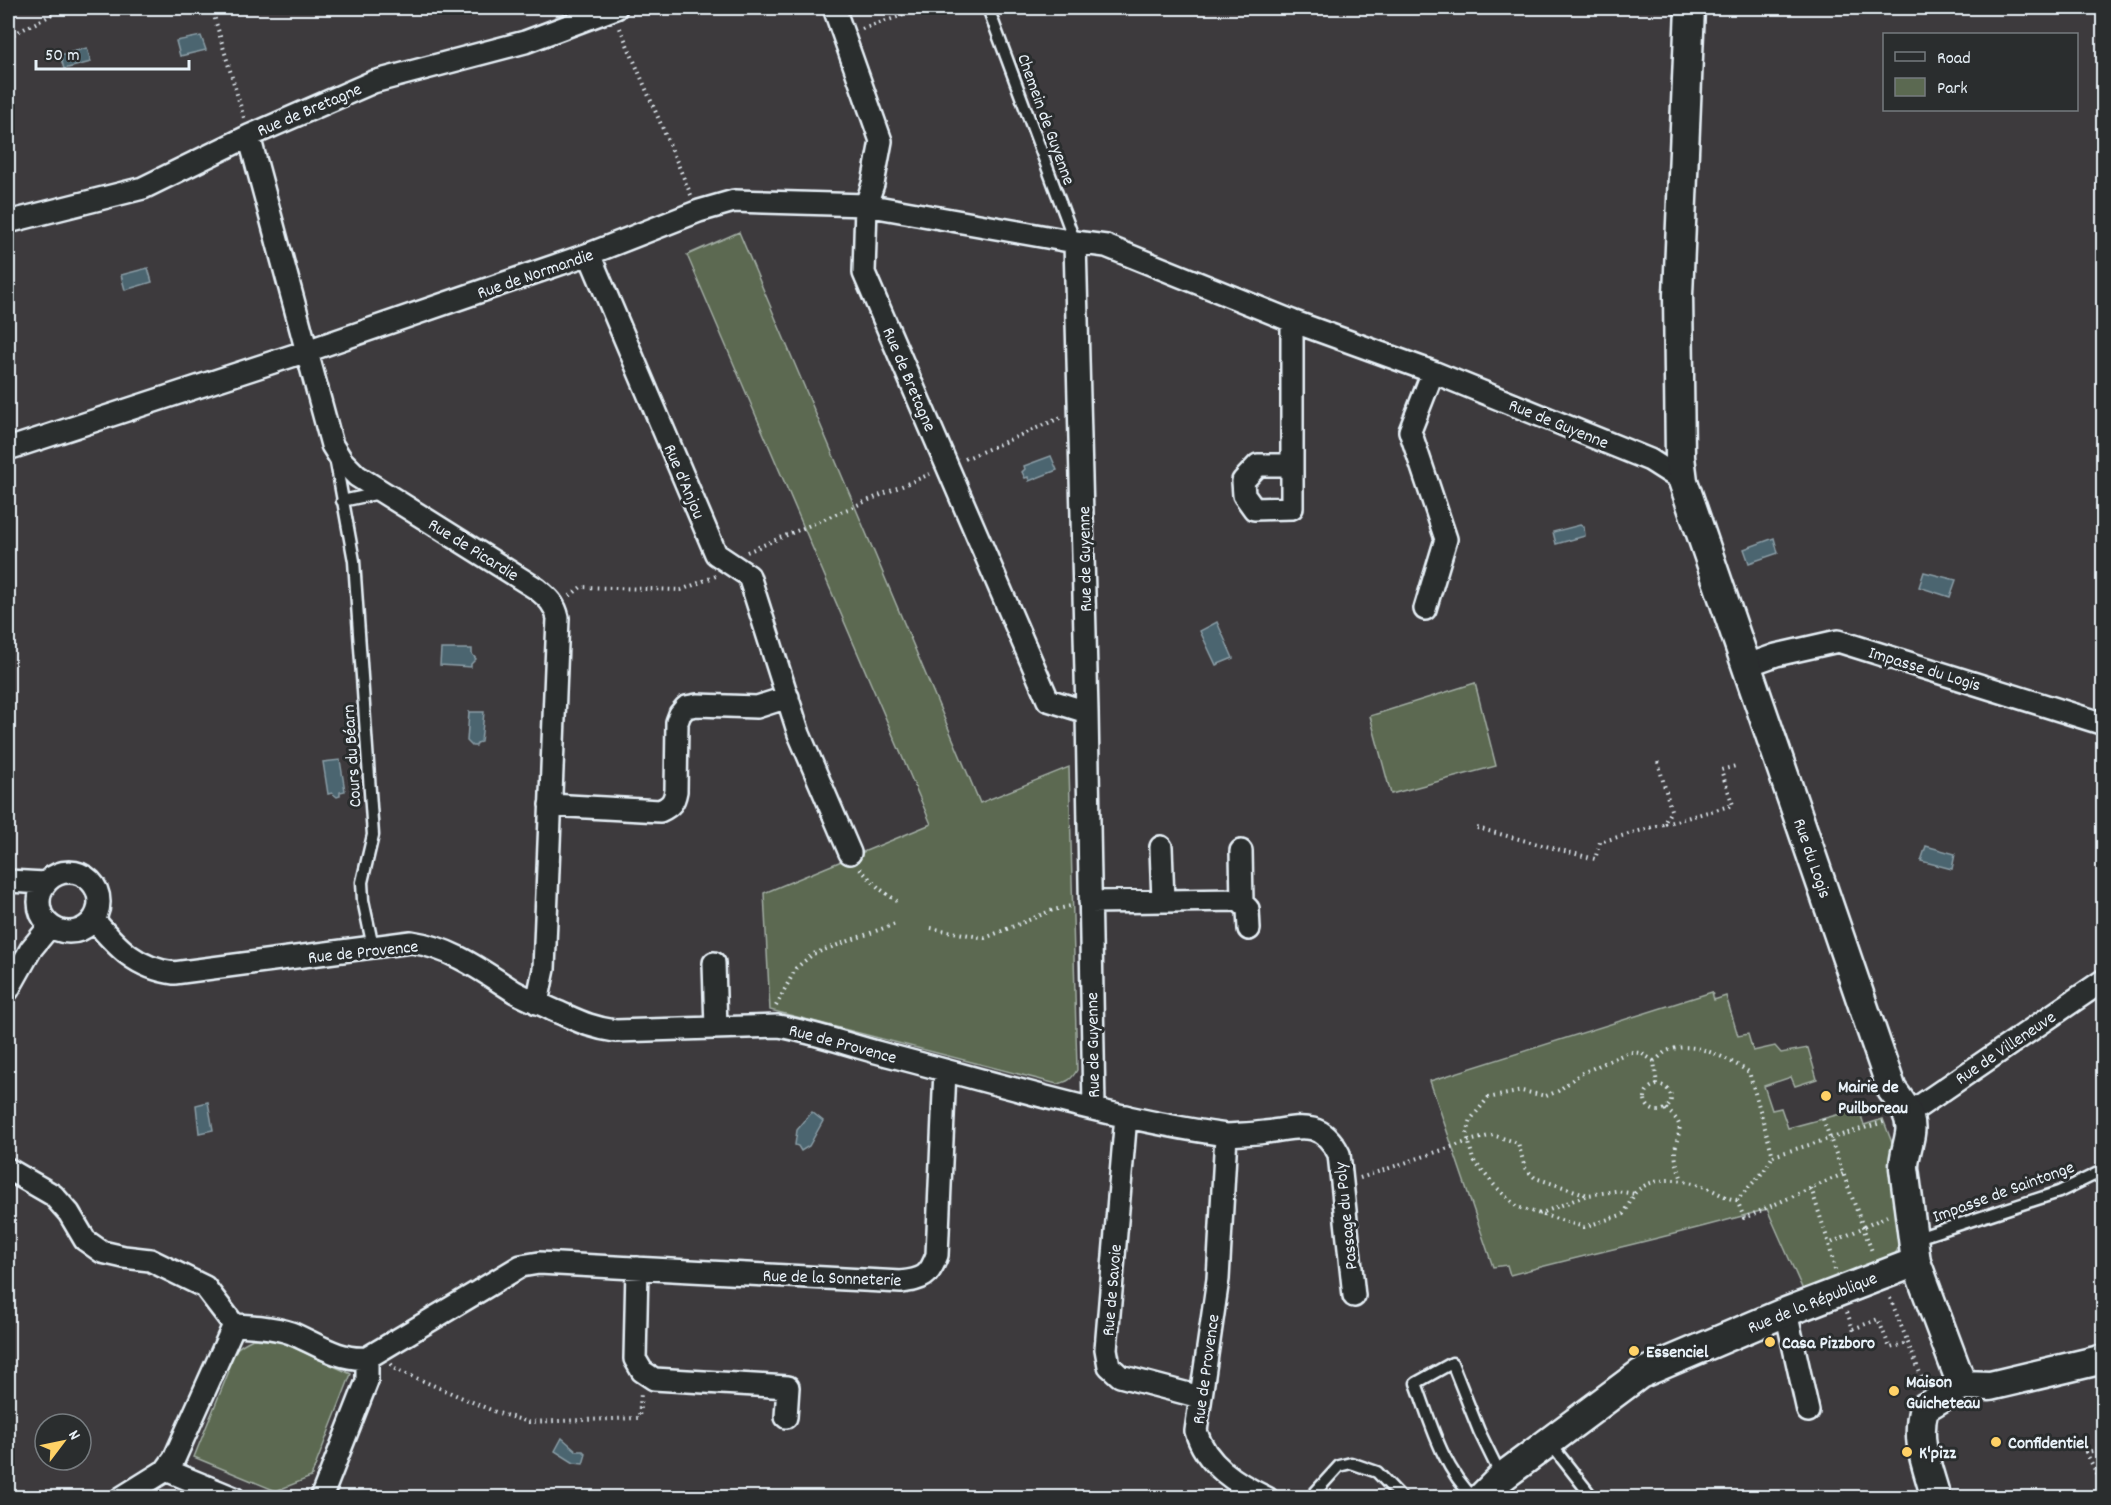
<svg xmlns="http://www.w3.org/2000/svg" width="2111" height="1505" viewBox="0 0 2111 1505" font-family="Dekko,sans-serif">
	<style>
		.green { fill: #5b6951; stroke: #a2ada4; stroke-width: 1.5 }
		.water { fill: #4c6570; stroke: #8a9da6; stroke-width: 1.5 }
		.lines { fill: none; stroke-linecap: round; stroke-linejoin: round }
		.lane-casing { stroke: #e8f1f8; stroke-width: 15 }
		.street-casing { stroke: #e8f1f8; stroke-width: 26 }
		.secondary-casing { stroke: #e8f1f8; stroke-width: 33 }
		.path { stroke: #e8f1f8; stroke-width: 4; stroke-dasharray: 1.5 4.5; stroke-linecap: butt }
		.lane { stroke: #2a2d2e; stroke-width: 10 }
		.street { stroke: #2a2d2e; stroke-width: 21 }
		.secondary { stroke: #2a2d2e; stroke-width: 28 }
		.poi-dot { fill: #ffd166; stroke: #2a2d2e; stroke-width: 2 }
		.labels { text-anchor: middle; stroke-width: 6; stroke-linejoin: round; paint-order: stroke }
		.street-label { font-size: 18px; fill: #e8f1f8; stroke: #2a2d2e }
		.poi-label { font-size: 18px; font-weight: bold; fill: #e8f1f8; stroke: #2a2d2e; text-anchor: start }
	</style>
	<rect width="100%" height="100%" fill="#3d3a3d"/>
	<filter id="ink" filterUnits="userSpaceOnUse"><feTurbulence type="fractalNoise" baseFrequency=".0167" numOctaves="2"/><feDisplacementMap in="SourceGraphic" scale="12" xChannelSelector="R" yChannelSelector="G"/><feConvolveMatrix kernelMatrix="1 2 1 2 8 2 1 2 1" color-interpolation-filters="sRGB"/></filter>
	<g filter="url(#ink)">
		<path class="green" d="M 739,232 L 980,803 L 1069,767 L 1077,1070 C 1072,1079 1068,1082 1057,1084 L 770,1010 L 764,893 L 931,824 L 687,255 Z
			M 1475,683 L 1496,766 L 1391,794 L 1370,716 Z
			M 1712,992 L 1714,1000 L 1726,996 L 1738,1036 L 1748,1034 L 1753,1051 L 1775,1046 L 1781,1053 L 1808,1048 L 1817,1079 L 1795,1086 L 1791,1077 L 1764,1086 L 1772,1110 L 1781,1108 L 1788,1128 L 1859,1109 L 1864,1125 L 1883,1119 L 1894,1148 L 1902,1241 L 1894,1256 L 1803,1290 L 1767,1209 C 1682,1234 1596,1252 1510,1275 L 1507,1265 L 1493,1267 L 1430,1081 Z
			M 253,1339 L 279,1341 L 351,1374 L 311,1477 L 276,1491 L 194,1457 L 229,1371 L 223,1366 C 231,1352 238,1346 253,1339 Z"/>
		<path class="water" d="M 201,36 L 206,50 L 180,56 L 176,41 Z
			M 87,48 L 91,62 L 64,69 L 60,55 Z
			M 148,268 L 152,282 L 125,290 L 121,275 Z
			M 1051,456 L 1057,470 L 1029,481 L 1028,477 L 1025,478 L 1022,472 L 1025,469 L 1024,466 Z
			M 1580,525 L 1584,527 L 1585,536 L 1556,544 L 1553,532 Z
			M 1774,538 L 1778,553 L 1749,563 L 1744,549 Z
			M 1924,572 L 1956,580 L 1950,597 L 1919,587 Z
			M 1217,622 L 1233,658 L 1216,665 L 1200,631 Z
			M 441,649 L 472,649 L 472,654 L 476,659 L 471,664 L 471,667 L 440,665 Z
			M 469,712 L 484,712 L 481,742 L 477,743 L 476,746 L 472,746 L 467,741 Z
			M 340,760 L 345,791 L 340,792 L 340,796 L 337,797 L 332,793 L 328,794 L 323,762 Z
			M 1926,846 L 1955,854 L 1952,869 L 1921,861 Z
			M 208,1102 L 213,1130 L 199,1133 L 196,1105 Z
			M 812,1112 L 823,1121 L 809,1146 L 801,1151 L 798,1146 L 795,1145 L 797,1130 Z
			M 562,1438 L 577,1451 L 583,1451 L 586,1454 L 583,1464 L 574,1463 L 555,1451 Z"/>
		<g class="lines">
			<defs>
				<path id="lane" d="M 988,8 L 1075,242
					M 335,457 L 354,561 L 373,835 L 362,882 L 363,900 L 373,947
					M 342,501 L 380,493
					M 1914,1239 L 2059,1192 L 2102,1171
					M 1549,1442 L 1593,1498
					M 1310,1498 L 1339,1466 L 1351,1463 L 1377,1472 L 1402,1498
					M 1474,1498 C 1442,1467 1431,1423 1416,1383 L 1452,1363 L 1479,1431 L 1501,1476"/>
				<path id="street" d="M 834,8 L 881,141 L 873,184 L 866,205 L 864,273 L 1048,700 L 1087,712
					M 249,136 L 332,445 L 342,461 L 357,476 L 537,589 C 548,598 555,604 558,618 L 544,969 L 537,1003
					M 8,222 L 143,188 L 249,136 L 373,82 L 525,42 L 616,8
					M 589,254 L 716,554 L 749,576 L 799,734 L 850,853
					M 8,449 L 307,351 L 589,254 L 699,211 L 734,201 L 866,205 L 1075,242
					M 1292,465 L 1258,465 L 1243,481 L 1244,495 L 1254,509 L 1292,508 L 1292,321
					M 1425,609 L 1446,539 L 1410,431 L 1433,372
					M 1745,666 L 1776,655 L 1838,641 L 2104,724
					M 550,805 L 660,811 C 671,806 674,802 676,791 L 677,722 L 680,714 L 686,707 L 697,705 L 757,707 L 788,697
					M 1161,847 L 1163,901
					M 1241,851 L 1242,903 L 1248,909 L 1249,929
					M39 902a30 30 0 1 1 60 0a30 30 0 1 1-60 0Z
					M 8,881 L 45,883
					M 1090,902 L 1242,900
					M 94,920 C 118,948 136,968 174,973 L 411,942 C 452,948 481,970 515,992 C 528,999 541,1004 553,1010 C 577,1020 588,1027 615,1031 L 778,1026 C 813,1032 846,1044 880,1053 C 993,1082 1111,1119 1226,1135 L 1218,1279 L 1196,1431 C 1205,1464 1237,1484 1267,1498
					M 714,963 L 716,1028
					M 8,990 L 31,949 L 50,926
					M 1094,1108 L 1087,712 L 1075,242 L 1106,246 L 1292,321 L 1433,372 L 1650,460 L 1683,481
					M 1908,1114 L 2104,980
					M 1126,1116 L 1106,1349 L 1109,1366 L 1120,1376 L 1200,1397
					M 1226,1135 C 1239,1134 1252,1134 1265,1132 C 1298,1128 1321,1118 1339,1154 L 1354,1296
					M 8,1169 L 53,1195 L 69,1213 L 85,1240 L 102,1252 L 124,1257 L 150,1260 L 205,1287 L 234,1325
					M 637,1268 L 635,1359 L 642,1371 L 654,1379 L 788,1387 L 786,1417
					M 1786,1312 L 1808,1411
					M 166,1470 L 174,1459 L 234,1325 C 253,1326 273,1327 291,1333 C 315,1343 340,1361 367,1358
					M 121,1498 L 166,1470 L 234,1498
					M 321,1498 L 367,1381 L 367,1358 L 521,1266 L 539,1263 L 901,1282 C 923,1279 929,1277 937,1255 L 945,1070"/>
				<path id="secondary" d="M 1690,8 L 1678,295 L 1680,457 L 1683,481 L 1892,1090 C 1902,1103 1913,1117 1910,1134 C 1908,1147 1904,1155 1904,1168 L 1916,1262 L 1962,1385 L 1990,1386 L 2104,1359
					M 1481,1498 L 1502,1477 L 1640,1374 L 1786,1312 L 1916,1262
					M 1936,1498 C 1927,1465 1915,1441 1924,1408 L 1962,1385"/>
			</defs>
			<use href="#lane" class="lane-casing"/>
			<use href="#street" class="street-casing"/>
			<use href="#secondary" class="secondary-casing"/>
			<path class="path" d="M 210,8 L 212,9 L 244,118
				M 620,28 L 691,195
				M 862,29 L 924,8
				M 8,37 L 65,8
				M 965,459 L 1060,418
				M 747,552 L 930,474
				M 570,596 L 581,587 L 681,590 L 716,576
				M 1665,824 L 1733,805 L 1721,770 L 1736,766
				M 1477,828 L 1595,859 L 1600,842 L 1664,824 L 1671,810 L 1658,762
				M 860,869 L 880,889 L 897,901
				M 931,928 L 985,938 L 1053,910 L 1071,906
				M 776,1006 L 796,968 L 813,954 L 895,924
				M 1654,1061 L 1641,1053 L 1629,1052 L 1580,1074 L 1558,1091 L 1546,1096 L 1522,1091 L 1488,1098 L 1471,1119 L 1467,1134 L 1473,1160 L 1495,1186 L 1517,1207 L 1584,1227 L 1624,1214 C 1628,1207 1631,1199 1635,1193 C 1650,1176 1683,1178 1702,1186 C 1715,1190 1723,1198 1737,1200 L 1764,1171 L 1773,1156
				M1645 1098a13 13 0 1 1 26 0a13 13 0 1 1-26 0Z
				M 1657,1085 L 1654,1061 C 1658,1059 1661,1055 1665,1052 C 1692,1038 1726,1058 1749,1072 L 1773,1156 L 1887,1121
				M 1666,1109 C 1688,1128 1677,1129 1675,1152 C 1675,1160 1679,1171 1682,1180
				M 1823,1119 L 1873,1254
				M 1360,1178 L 1469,1141 L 1493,1135 L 1518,1143 L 1525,1168 L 1535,1178 L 1588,1195 L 1616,1191 L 1635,1194
				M 1811,1188 L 1829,1244
				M 1737,1200 L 1744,1218 L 1843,1174
				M 1539,1214 L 1587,1195
				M 1835,1270 L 1829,1244 L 1887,1216
				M 1890,1298 L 1924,1383
				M 1847,1312 L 1853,1329 L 1878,1319 L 1890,1348 L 1908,1343
				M 391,1364 L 395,1369 L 498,1413 L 529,1422 L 639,1418 L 641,1393
				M 2104,1449 L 2086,1452 L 2104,1488"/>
			<use href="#lane" class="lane"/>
			<use href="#street" class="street"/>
			<use href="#secondary" class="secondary"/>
		</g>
	</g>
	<g class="poi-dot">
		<circle cx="1826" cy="1096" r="6"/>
		<circle cx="1770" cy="1342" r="6"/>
		<circle cx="1634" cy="1351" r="6"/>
		<circle cx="1894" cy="1391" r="6"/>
		<circle cx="1996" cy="1442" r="6"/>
		<circle cx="1907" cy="1452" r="6"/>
	</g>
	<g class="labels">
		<g class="street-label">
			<text transform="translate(309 109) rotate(-23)" y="6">Rue de Bretagne</text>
			<text transform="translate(1047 119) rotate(70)" y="6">Chemein de Guyenne</text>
			<text transform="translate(535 273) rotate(-19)" y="6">Rue de Normandie</text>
			<text transform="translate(910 379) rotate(67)" y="6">Rue de Bretagne</text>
			<text transform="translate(1559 423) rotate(22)" y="6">Rue de Guyenne</text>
			<text transform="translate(685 481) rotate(67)" y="6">Rue d'Anjou</text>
			<text transform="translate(474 549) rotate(32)" y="6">Rue de Picardie</text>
			<text transform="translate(1084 559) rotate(-91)" y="6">Rue de Guyenne</text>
			<text transform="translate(1925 668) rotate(17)" y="6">Impasse du Logis</text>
			<text transform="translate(351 756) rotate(-94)" y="6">Cours du Béarn</text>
			<text transform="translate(1813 858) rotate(71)" y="6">Rue du Logis</text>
			<text transform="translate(363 951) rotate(-6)" y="6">Rue de Provence</text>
			<text transform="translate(843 1043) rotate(15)" y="6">Rue de Provence</text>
			<text transform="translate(1092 1045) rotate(-91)" y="6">Rue de Guyenne</text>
			<text transform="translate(2005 1047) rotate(-34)" y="6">Rue de Villeneuve</text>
			<text transform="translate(2003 1191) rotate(-20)" y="6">Impasse de Saintonge</text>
			<text transform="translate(1345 1216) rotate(-96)" y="6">Passage du Poly</text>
			<text transform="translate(832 1277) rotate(2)" y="6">Rue de la Sonneterie</text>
			<text transform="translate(1111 1290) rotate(-85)" y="6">Rue de Savoie</text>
			<text transform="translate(1812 1302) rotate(-22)" y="6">Rue de la République</text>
			<text transform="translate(1205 1369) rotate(-82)" y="6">Rue de Provence</text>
		</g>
		<g class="poi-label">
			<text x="1838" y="1092">Mairie de<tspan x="1838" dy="21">Puilboreau</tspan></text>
			<text x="1782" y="1348">Casa Pizzboro</text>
			<text x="1646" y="1357">Essenciel</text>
			<text x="1906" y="1387">Maison<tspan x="1906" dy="21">Guicheteau</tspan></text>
			<text x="2008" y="1448">Confidentiel</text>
			<text x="1919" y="1458">K'pizz</text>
		</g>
	</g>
	<rect width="2111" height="1505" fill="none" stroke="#2a2d2e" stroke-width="30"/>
	<rect x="15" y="15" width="2081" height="1475" fill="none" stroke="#e8f1f8" stroke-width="2" filter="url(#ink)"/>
	<rect x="1883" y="33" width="195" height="78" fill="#2a2d2e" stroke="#767b7f" stroke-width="1.5"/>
	<rect x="1895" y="52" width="30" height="9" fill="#2a2d2e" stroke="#767b7f" stroke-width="1.5"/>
	<text x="1937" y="63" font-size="18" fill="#e8f1f8">Road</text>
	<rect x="1895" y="78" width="30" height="18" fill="#5b6951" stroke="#767b7f" stroke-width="1.5"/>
	<text x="1937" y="93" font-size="18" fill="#e8f1f8">Park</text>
	<g transform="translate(63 1442) rotate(58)"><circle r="28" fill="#2a2d2e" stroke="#767b7f" stroke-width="1.5"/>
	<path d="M0-4.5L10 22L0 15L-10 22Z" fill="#ffd166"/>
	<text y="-9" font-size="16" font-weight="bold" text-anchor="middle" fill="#e8f1f8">N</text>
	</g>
	<path d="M36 60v9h153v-9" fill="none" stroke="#e8f1f8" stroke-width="3"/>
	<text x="45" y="60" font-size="18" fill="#e8f1f8" stroke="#2a2d2e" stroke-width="4.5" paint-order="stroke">50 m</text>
</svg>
